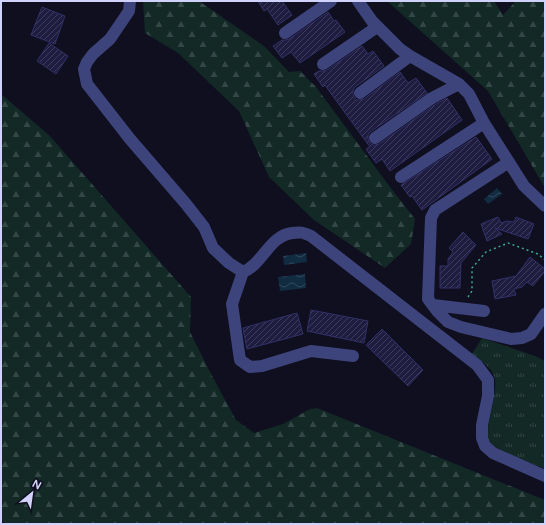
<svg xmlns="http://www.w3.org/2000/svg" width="546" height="525" viewBox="0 0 546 525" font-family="Figtree,sans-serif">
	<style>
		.grass { fill: url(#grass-tufts) }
		.forest { fill: url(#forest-firs) }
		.water { fill: url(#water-waves) }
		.building { fill: url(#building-hatch); stroke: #333069 }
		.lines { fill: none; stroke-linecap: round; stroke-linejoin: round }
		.path { stroke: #38a891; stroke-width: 1.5; stroke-dasharray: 2 3; stroke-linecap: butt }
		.minor { stroke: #3d447b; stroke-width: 12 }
	</style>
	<defs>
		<pattern id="grass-tufts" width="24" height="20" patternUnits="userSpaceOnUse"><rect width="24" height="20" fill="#122925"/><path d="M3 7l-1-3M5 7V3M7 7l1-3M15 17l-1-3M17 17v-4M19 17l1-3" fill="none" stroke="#334746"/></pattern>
		<pattern id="forest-firs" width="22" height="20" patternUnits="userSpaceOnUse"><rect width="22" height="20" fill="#122925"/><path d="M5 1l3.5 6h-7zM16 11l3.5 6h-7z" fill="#334746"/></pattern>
		<pattern id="water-waves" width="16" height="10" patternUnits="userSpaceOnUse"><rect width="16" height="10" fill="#112b41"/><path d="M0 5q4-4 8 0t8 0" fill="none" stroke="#33495d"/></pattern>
		<pattern id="building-hatch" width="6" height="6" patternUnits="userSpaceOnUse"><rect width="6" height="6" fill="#1e1c3f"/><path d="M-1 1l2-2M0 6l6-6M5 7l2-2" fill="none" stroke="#3e3c5c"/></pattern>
	</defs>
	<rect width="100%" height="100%" fill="#0f0f1f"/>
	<path class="grass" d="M 482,338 L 535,356 L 545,361 L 545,469 C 534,464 495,450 490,442 C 482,431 500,392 494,376 C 490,366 480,360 472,354 Z"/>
	<path class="forest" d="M 143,1 L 199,1 L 264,46 L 289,72 L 300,71 L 316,87 L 390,187 L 415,219 L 411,244 L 385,268 L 314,220 L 269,177 L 239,111 L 178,53 L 145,33 Z
		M 387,1 L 494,1 L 503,15 L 516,1 L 545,1 L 545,188 L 488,91 Z
		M 1,94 L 49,135 L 191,297 L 190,332 L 211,374 L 236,420 L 254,433 L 283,424 L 310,409 L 317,408 L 545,500 L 545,524 L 10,524 L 1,521 Z"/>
	<path class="water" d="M 497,188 L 502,194 L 488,204 L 484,199 Z
		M 306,253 L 307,262 L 284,265 L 283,256 Z
		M 305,274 L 306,288 L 280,291 L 278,277 Z"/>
	<path class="building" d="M 258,1 L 282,1 L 292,15 L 278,25 L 267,9 L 264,11 Z
		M 42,7 L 65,16 L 55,44 L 31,35 Z
		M 328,12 L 334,21 L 336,20 L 345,32 L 300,63 L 291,52 L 282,58 L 273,46 L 282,40 L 286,40 L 289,39 Z
		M 49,43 L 68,56 L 56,74 L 37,61 Z
		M 362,46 L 368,54 L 373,51 L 384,66 L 355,87 L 353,90 L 353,94 L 354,97 L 357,100 L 360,100 L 364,99 L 400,72 L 408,83 L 416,78 L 427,93 L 370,132 L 368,135 L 368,139 L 369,142 L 372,145 L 375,145 L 379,144 L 436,104 L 447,98 L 462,120 L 390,171 L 382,159 L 376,163 L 366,149 L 370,147 L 335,99 L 325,85 L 323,87 L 314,74 L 319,71 L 323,71 L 327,70 Z
		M 476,137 L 492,159 L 422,210 L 412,196 L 410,197 L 401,185 Z
		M 498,217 L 501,223 L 507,221 L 514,222 L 516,217 L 534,224 L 528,239 L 495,228 L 502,234 L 487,241 L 481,224 Z
		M 463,232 L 476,245 L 461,263 L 460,288 L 440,288 L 440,266 L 448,266 L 448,259 L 453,252 L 449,248 Z
		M 530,257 L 545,269 L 545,271 L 533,286 L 527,282 L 522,287 L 514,289 L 516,295 L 495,299 L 492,281 L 516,276 Z
		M 311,310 L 368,321 L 364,343 L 307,331 Z
		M 297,313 L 303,334 L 247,349 L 243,328 Z
		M 382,329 L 423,370 L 408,386 L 366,345 Z"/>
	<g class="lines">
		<path class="path" d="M 468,297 L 472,291 L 472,268 L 486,252 L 508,243 L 538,254 L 545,260"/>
		<path class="minor" d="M 130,1 L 129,11 L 110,39 L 93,54 L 87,62 L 84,69 L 87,84 L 130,139 L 186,204 L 204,227 L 213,248 L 229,263 L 243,272
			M 358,1 L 372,21 L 400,49 L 410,56 L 459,84 L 469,94 L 484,123 L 524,186 L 545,206
			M 285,33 L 331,1
			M 323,64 L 377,27
			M 360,93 L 410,56
			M 375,138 L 432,98 L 459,84
			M 509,162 L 435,210 L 431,218 L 428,299 L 437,311 L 448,322 L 461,327 L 511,339 L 522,338 L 531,334 L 545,314
			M 401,177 L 484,123
			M 243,272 C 263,264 269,236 292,233 C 301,232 302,232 311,236 L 477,365 L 488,380 L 488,396 L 482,425 L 482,438 L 485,446 L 493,453 L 545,476
			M 243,272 L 232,304 L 240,360 L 250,367 L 262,366 L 311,351 L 353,356
			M 433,305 L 484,311"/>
	</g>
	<rect width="546" height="525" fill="none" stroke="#d1d2fb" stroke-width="4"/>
	<g transform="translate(32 493) rotate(29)" stroke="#0f0f1f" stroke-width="3" paint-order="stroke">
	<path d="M0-3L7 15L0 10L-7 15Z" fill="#d1d2fb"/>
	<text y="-6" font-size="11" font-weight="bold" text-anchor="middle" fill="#d1d2fb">N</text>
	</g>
</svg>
